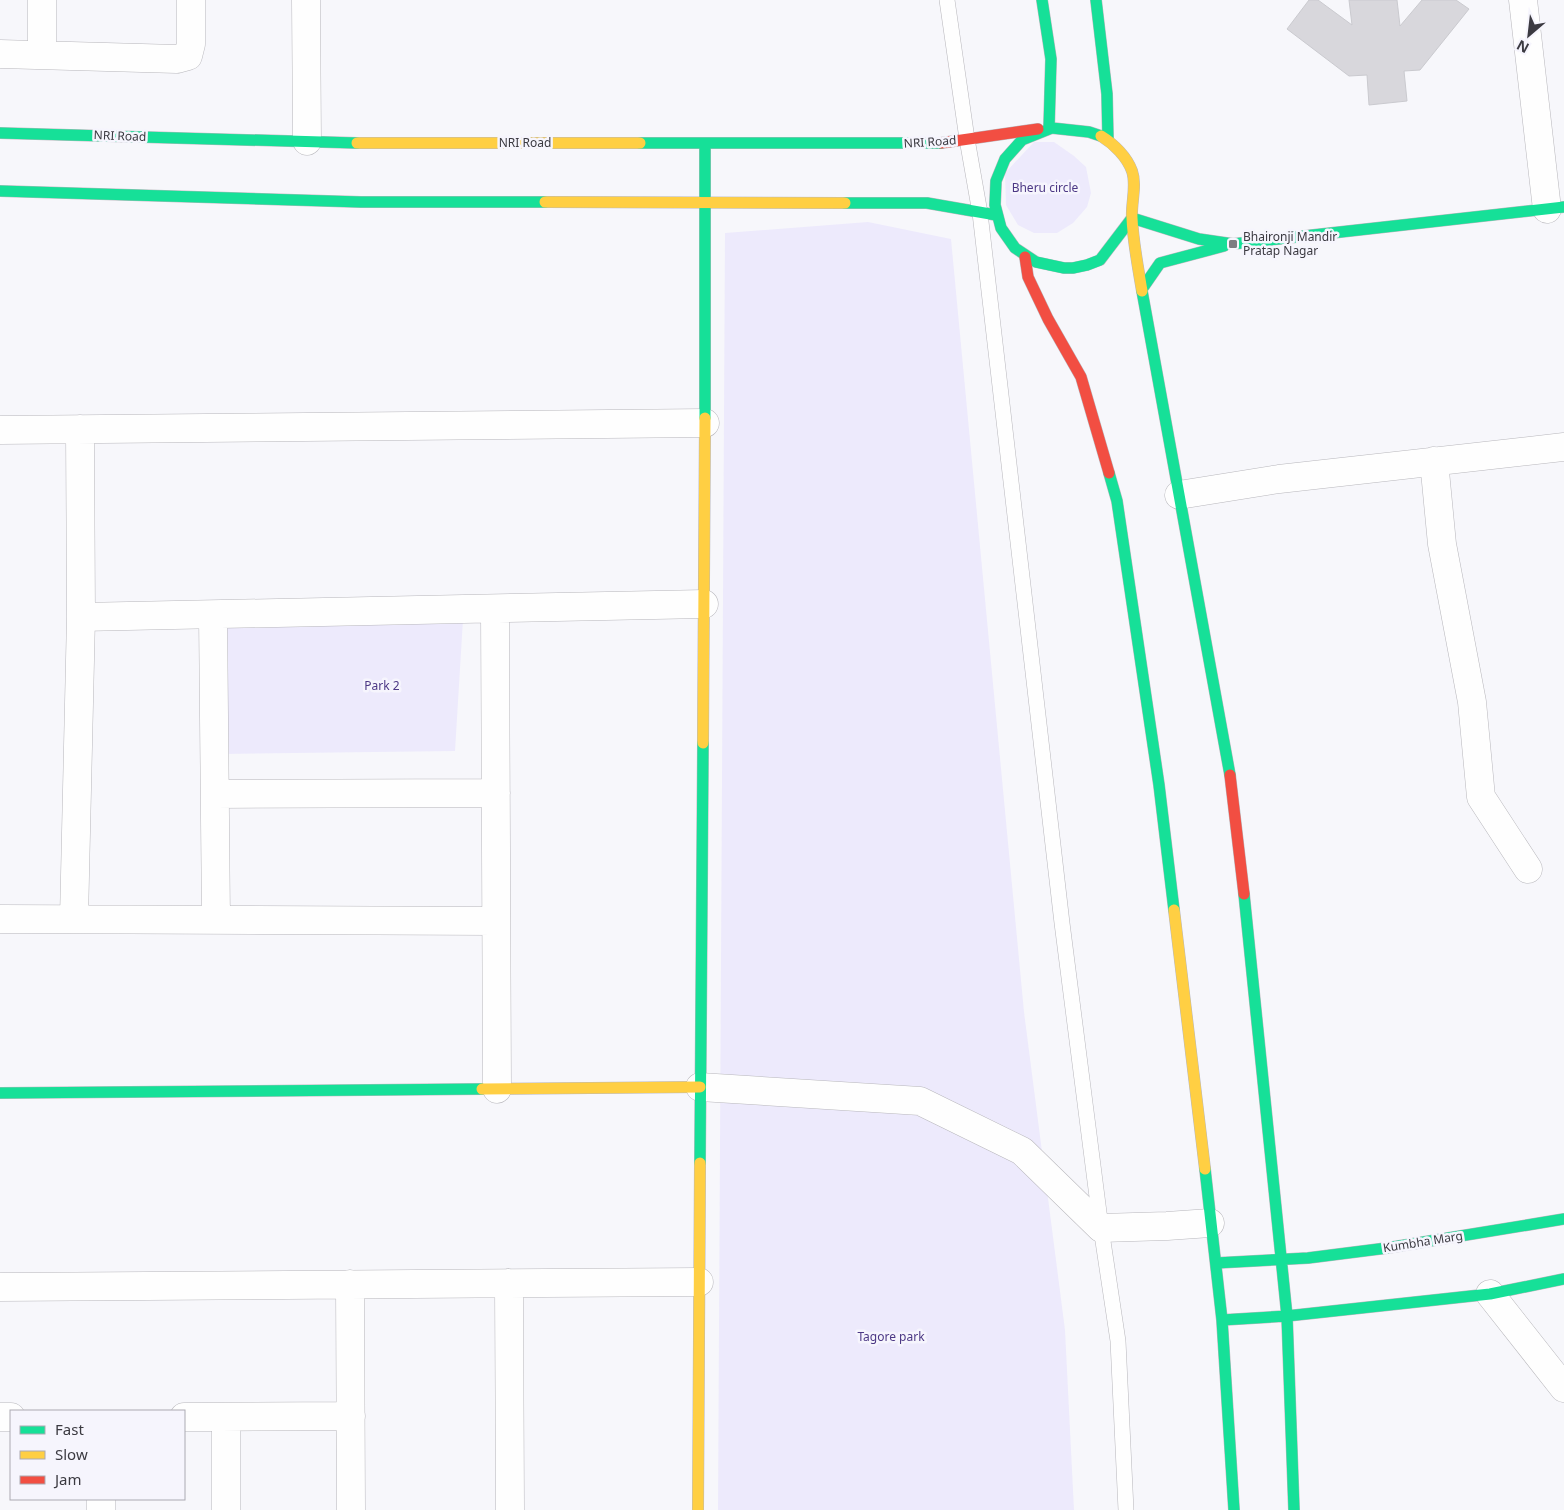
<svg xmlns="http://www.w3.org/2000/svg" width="1564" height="1510" viewBox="0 0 1564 1510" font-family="'Noto Sans',sans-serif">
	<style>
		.green { fill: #edeafc }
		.building { fill: #d8d7dc; stroke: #cacacf }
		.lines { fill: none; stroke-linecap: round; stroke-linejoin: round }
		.lane-casing { stroke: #b8b7bc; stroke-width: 16 }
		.street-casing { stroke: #b8b7bc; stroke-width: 29 }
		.fast-casing { stroke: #b8b7bc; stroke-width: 12 }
		.slow-casing { stroke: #b8b7bc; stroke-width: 12 }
		.jam-casing { stroke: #b8b7bc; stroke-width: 12 }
		.lane { stroke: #fefefe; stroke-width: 15 }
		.street { stroke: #fefefe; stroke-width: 28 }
		.fast { stroke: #16e098; stroke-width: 11 }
		.slow { stroke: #ffcf43; stroke-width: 11 }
		.jam { stroke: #f24e42; stroke-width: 11 }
		.poi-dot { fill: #7d7c82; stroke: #f6f5fd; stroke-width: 2 }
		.labels { text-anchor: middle; stroke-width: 5; stroke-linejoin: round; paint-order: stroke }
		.street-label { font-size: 12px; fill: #3b3a41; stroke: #f6f5fd }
		.park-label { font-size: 12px; fill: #4c3885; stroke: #f6f5fd }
		.poi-label { font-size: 12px; fill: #3b3a41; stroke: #f6f5fd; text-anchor: start }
	</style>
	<rect width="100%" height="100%" fill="#f7f7fb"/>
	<path class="green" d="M 1034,142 L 1054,142 L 1074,156 L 1086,167 L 1091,193 L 1087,207 L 1073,223 L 1057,233 L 1034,233 L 1018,225 L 1006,205 L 1005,173 Z
		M 868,222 L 951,239 L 1024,1012 L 1065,1330 L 1074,1510 L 718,1510 L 725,233 Z
		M 463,619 L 455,751 L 223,754 L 213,623 Z"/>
	<path class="building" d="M 1309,0 L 1318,0 L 1352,25 L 1349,0 L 1397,0 L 1400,26 L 1422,0 L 1456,0 L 1469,9 L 1420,70 L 1404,71 L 1407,101 L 1369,105 L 1367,75 L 1349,76 L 1287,29 Z"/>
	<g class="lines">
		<defs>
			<path id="lane" d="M 947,0 L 967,139 L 980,213 L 1062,923 L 1101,1228 L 1118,1341 L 1126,1510"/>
			<path id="street" d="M 306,0 L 307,141
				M 1523,0 L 1547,209
				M 0,54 L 177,59 L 188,56 L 191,44 L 191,0
				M 42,55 L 42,0
				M 80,429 L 81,617 L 704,604
				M 0,430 L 705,423
				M 1434,461 L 1442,544 L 1472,702 L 1481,797 L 1528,869
				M 1179,495 L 1279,479 L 1564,447
				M 495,609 L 497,1089
				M 213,615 L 216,920
				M 215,794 L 496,793
				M 0,919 L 496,921
				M 74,919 L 81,617
				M 700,1087 L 920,1101 L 1022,1151 L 1101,1228 L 1167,1226 L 1210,1223
				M 509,1283 L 510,1510
				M 350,1284 L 351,1510
				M 0,1287 L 699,1282
				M 1490,1294 L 1564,1388
				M 0,1417 L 11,1417
				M 184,1417 L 351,1416
				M 101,1499 L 101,1510
				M 226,1510 L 226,1417"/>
			<path id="fast" d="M 1042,0 L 1051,59 L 1049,128
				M 1096,0 L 1107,94 L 1108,140
				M 0,133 L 357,143
				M 1101,136 L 1089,132 L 1052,128 L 1022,140 L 1005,159 L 996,181 L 995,205 L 1001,228 L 1015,248 L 1036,262 L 1064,268 L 1073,268 L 1087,265 L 1100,260 L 1132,218
				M 640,143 L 941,143
				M 705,144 L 705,418
				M 0,191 L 361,202 L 545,202
				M 845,203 L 927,203 L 996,215
				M 1132,218 L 1199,239 L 1233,244 L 1564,207
				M 1142,289 L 1160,263 L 1224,246
				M 1142,291 L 1230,775
				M 1109,473 L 1117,501 L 1159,785 L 1174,910
				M 1244,894 L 1287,1316 L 1294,1510
				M 0,1093 L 482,1089
				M 700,1163 L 703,743
				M 1205,1169 L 1222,1320 L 1234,1510
				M 1216,1263 L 1308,1258 L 1387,1248 L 1564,1219
				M 1222,1320 L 1287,1316 L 1490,1294 L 1564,1279"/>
			<path id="slow" d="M 1101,136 C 1114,144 1127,157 1132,171 C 1137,185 1131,203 1132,218 C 1133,242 1138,267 1142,291
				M 357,143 L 640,143
				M 545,202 L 845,203
				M 703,743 L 705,418
				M 1174,910 L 1205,1169
				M 482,1089 L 700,1087
				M 698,1510 L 700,1163"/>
			<path id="jam" d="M 941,143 L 1038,129
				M 1025,257 L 1028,277 L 1048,319 L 1081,377 L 1109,473
				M 1230,775 L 1244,894"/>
		</defs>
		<use href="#lane" class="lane-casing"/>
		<use href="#street" class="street-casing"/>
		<use href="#fast" class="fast-casing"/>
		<use href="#slow" class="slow-casing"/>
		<use href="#jam" class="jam-casing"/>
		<use href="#lane" class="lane"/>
		<use href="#street" class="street"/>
		<use href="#fast" class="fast"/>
		<use href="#slow" class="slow"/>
		<use href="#jam" class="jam"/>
	</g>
	<rect class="poi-dot" x="1228" y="239" width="10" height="10" rx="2.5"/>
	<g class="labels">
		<g class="street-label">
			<text transform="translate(120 136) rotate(2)" y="4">NRI Road</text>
			<text transform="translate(930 142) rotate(-4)" y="4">NRI Road</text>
			<text x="525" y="147">NRI Road</text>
			<text transform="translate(1423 1242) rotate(-9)" y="4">Kumbha Marg</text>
		</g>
		<g class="park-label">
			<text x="1045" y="192">Bheru circle</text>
			<text x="382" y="690">Park 2</text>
			<text x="891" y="1341">Tagore park</text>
		</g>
		<g class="poi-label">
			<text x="1243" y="241">Bhaironji Mandir<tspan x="1243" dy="14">Pratap Nagar</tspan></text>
		</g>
	</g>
	<rect x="10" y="1410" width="175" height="90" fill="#f6f5fd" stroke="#abaab2"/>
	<rect x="20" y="1426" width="25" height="8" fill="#16e098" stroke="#abaab2"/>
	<text x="55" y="1435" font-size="15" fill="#3b3a41">Fast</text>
	<rect x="20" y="1451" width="25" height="8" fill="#ffcf43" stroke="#abaab2"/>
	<text x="55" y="1460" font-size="15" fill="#3b3a41">Slow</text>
	<rect x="20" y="1476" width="25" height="8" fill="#f24e42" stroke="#abaab2"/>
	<text x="55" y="1485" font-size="15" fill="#3b3a41">Jam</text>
	<g transform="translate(1529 35) rotate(208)" stroke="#f6f5fd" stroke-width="4" paint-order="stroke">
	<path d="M0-4L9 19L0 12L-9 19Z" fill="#3b3a41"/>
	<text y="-8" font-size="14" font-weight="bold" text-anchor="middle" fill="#3b3a41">N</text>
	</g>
</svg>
